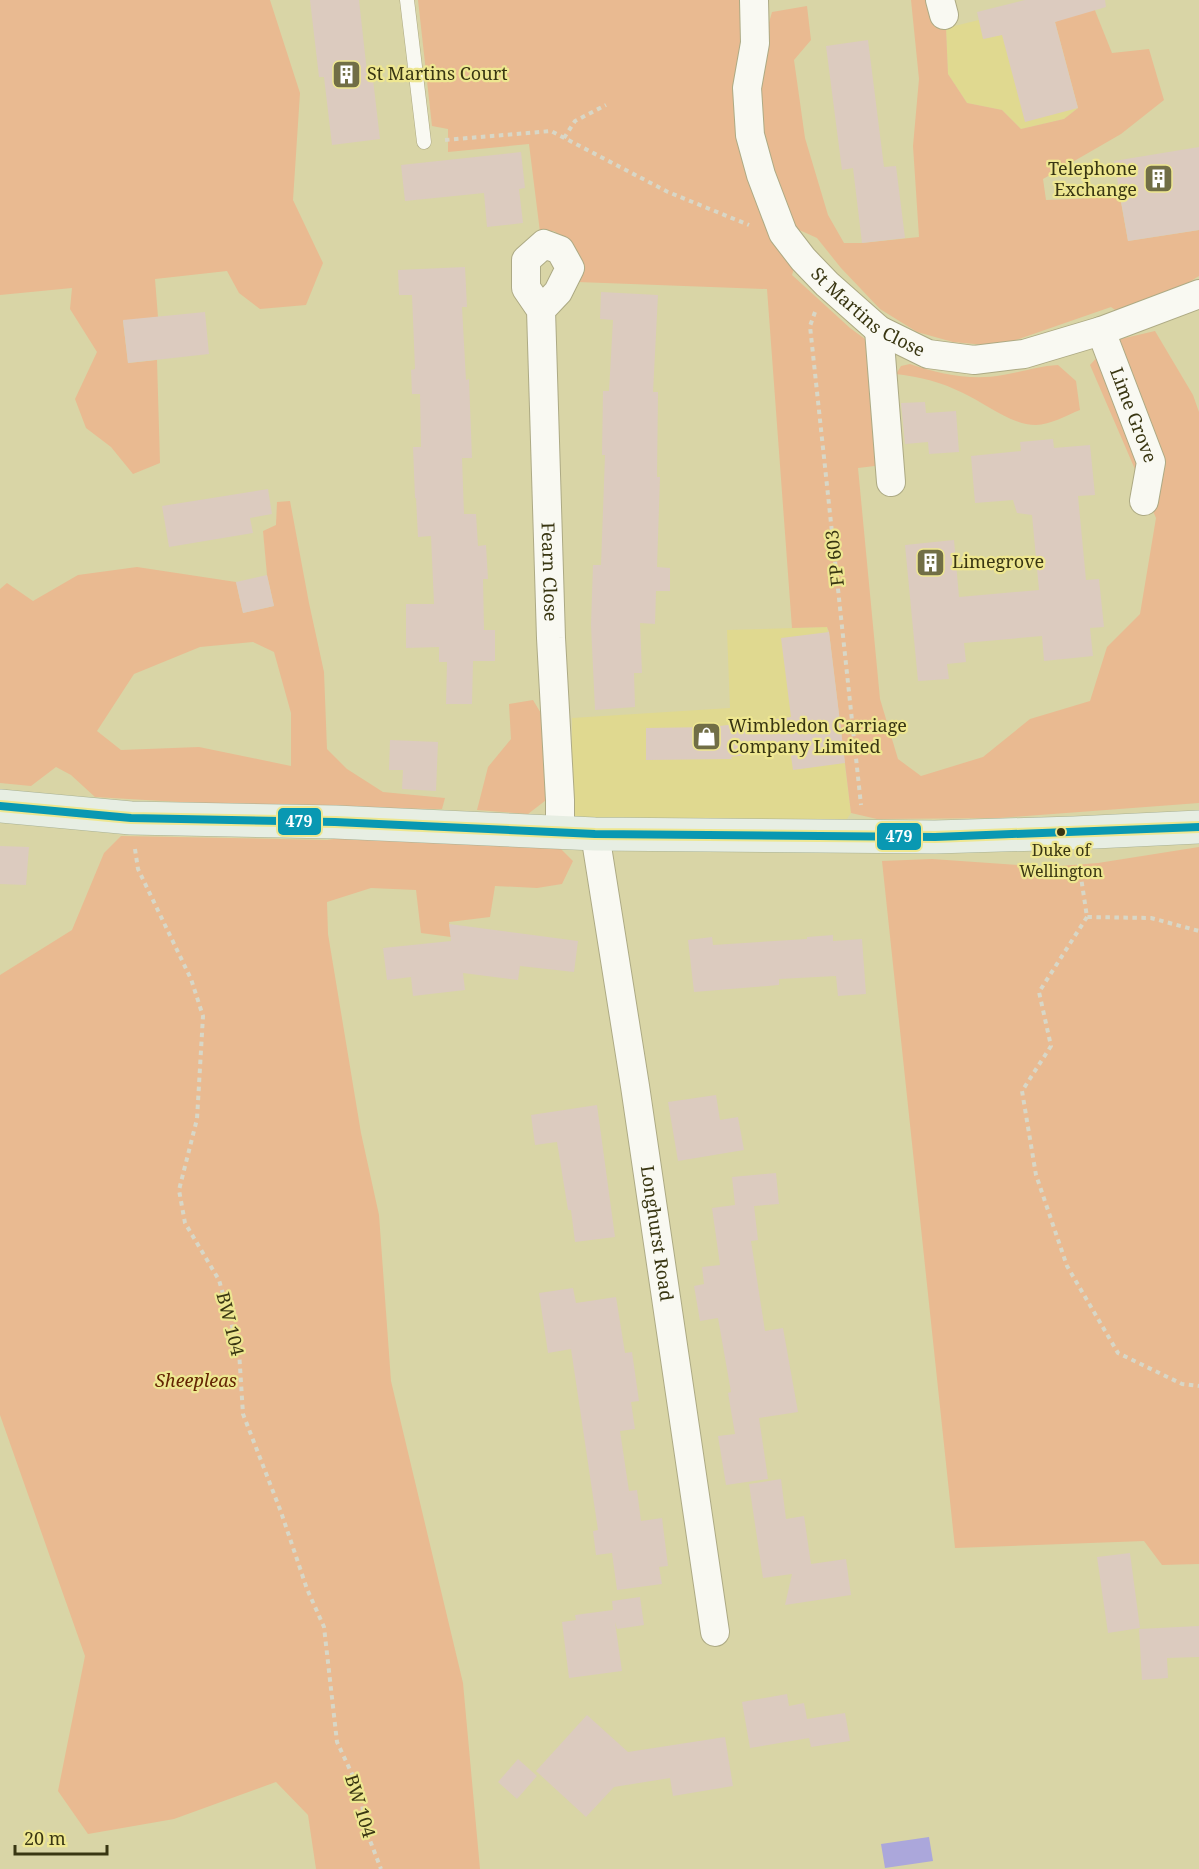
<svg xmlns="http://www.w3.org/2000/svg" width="1199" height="1869" viewBox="0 0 1199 1869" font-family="'Noto Serif',serif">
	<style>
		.built { fill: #e0d990 }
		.green { fill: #e9ba91; fill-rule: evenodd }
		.water { fill: #aba7db }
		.building { fill: #dccbbf }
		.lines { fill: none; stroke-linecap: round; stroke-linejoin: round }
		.service-casing { stroke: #adaa84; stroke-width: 15 }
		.minor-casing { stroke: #adaa84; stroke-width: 30 }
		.primary-casing { stroke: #a8b194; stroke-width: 34 }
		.path { stroke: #d8d7c7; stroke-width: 4; stroke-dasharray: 4.5 4.5; stroke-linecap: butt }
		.service { stroke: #f9f9f2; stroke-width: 14 }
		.minor { stroke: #f9f9f2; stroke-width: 28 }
		.primary { stroke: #e7eee3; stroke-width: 33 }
		.bus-1-casing { stroke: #eee791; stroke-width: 12 }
		.bus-1 { stroke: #0998b2; stroke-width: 8 }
		.bus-dot { fill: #393612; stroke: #eee791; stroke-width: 2 }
		.labels { text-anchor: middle; stroke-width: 4.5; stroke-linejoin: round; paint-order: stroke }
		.bus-label { font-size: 16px; fill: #393612; stroke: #eee791 }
		.poi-label { font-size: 18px; fill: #393612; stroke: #eee791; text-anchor: start }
		.street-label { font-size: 18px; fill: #393612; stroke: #eee791 }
		.park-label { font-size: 18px; font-style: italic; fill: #642503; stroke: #eee791 }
		.line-badge { stroke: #eee791; stroke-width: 2 }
		.badge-label { font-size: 16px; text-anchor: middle; font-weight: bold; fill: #fff }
	</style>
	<rect width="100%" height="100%" fill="#d9d5a6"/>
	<path class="built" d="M 979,20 L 984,39 L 1055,22 L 1078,108 L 1064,119 L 1021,129 L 1002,110 L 967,103 L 948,74 L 946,28 Z
		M 827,627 L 851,813 L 845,822 L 572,820 L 572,718 L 730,708 L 727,630 Z"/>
	<path class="green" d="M 0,0 L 270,0 L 300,93 L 293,200 L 323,263 L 306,305 L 260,309 L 239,293 L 227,271 L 155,279 L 158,317 L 123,321 L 128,363 L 157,360 L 160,463 L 133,474 L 111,447 L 86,428 L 75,399 L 97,352 L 70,309 L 72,288 L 0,295 Z
		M 418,0 L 741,0 L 740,6 L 745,40 L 735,85 L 794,268 L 792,275 L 850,328 L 865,339 L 874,359 L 883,465 L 858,468 L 880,699 L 898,759 L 921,776 L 983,757 L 1030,719 L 1090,701 L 1107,647 L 1140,614 L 1156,518 L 1090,365 L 1112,341 L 1155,331 L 1193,395 L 1199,412 L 1199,803 L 999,818 L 877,819 L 851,813 L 829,632 L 827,627 L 792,628 L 767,289 L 578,282 L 574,245 L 554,231 L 540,232 L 529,144 L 448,152 L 448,129 L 432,126 Z
		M 911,0 L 933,0 L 946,28 L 948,74 L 967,103 L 1002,110 L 1021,129 L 1064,119 L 1078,108 L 1055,22 L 1092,3 L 1112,53 L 1149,49 L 1164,100 L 1121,134 L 1043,179 L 1046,200 L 1120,197 L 1128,241 L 1199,230 L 1199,276 L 1183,286 L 1118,312 L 1111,307 L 1007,343 L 985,345 L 953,342 L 917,332 L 880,309 L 841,268 L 817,238 L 795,228 L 769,167 L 759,103 L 761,51 L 772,12 L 807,6 L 811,40 L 794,60 L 805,138 L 828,215 L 844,243 L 862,243 L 919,237 L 913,146 L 919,79 Z
		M 910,364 C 940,374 971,381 1003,375 C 1022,372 1038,366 1058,365 L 1076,381 L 1080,410 C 1067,415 1050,425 1036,425 C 1011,425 985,403 963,393 C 941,382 921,377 896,374 L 901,366 Z
		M 290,501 L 309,603 L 324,672 L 327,749 L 347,769 L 383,792 L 445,798 L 442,809 L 264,807 L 95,797 L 71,775 L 56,767 L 31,786 L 0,783 L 0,589 L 7,583 L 33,601 L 78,575 L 137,567 L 236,582 L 243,613 L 274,606 L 267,575 L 263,531 L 276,525 L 277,502 ZM 253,642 L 274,652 L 291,713 L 291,766 L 199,747 L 121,750 L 97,731 L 134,674 L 200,647 Z
		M 533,700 L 548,725 L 550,797 L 528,814 L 477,810 L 488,767 L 511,739 L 509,704 Z
		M 372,833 L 559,847 L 573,861 L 562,884 L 537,888 L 495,886 L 490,917 L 449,922 L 451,937 L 421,933 L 416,890 L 371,888 L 327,902 L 328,934 L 361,1133 L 379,1215 L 391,1381 L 463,1683 L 480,1869 L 316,1869 L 308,1815 L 276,1782 L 174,1819 L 88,1834 L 58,1791 L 85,1656 L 0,1415 L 0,975 L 72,930 L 104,853 L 121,836 L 327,840 Z
		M 1199,847 L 1199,1564 L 1162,1565 L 1144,1541 L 955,1548 L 882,861 L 932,859 L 1047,867 L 1098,863 Z"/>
	<path class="water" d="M 929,1837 L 933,1861 L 885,1868 L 881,1844 Z"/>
	<path class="building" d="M 310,0 L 359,0 L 367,72 L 372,71 L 380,139 L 332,145 L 324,77 L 319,77 Z
		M 1025,0 L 1105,0 L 1106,7 L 1055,22 L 1078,108 L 1025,122 L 1002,35 L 983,39 L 977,12 Z
		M 868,40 L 884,167 L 896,166 L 905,238 L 862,243 L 853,168 L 842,170 L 826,46 Z
		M 1199,147 L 1199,230 L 1128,241 L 1114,161 Z
		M 521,152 L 525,188 L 519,189 L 523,223 L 487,227 L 484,193 L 405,201 L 401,165 Z
		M 465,267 L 467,307 L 462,307 L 466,380 L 469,379 L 472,458 L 462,458 L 464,514 L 476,514 L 478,546 L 486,545 L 488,579 L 483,579 L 484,630 L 495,630 L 495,661 L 473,661 L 472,704 L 446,704 L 447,662 L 439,662 L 439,647 L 406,648 L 406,604 L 434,604 L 431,536 L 418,537 L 416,498 L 415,498 L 413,447 L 421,447 L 420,394 L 412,394 L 411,370 L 415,369 L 412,295 L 399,295 L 398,270 Z
		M 601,292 L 658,295 L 653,392 L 658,392 L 657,477 L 660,477 L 657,567 L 670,568 L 670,591 L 656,591 L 655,624 L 640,623 L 642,673 L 634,673 L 635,707 L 595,710 L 591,625 L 593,565 L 601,565 L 605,455 L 602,455 L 603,391 L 609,391 L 613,320 L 600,319 Z
		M 205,312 L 209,354 L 128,363 L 123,320 Z
		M 925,402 L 926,413 L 956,411 L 959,452 L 929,454 L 928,442 L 905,444 L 901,403 Z
		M 1053,439 L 1054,448 L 1090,445 L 1095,495 L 1078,496 L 1086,580 L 1099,579 L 1104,627 L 1090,628 L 1093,656 L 1044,661 L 1042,636 L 964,643 L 966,662 L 947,664 L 949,679 L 918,681 L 905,545 L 954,540 L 959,597 L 1039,590 L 1032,515 L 1017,513 L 1013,500 L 975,503 L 971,456 L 1021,451 L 1020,442 Z
		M 268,489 L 272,514 L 250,518 L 253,533 L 169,547 L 162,506 Z
		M 267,575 L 274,606 L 243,613 L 236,582 Z
		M 829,632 L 845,763 L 793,770 L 790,749 L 731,757 L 732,759 L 646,760 L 646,728 L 711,727 L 791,717 L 781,638 Z
		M 390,740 L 438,742 L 436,791 L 402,789 L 403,770 L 389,770 Z
		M 0,846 L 29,847 L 26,885 L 0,884 Z
		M 449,924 L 578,941 L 574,972 L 520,966 L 518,980 L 463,973 L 465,990 L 413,996 L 411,977 L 387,980 L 383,948 L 451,941 Z
		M 833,935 L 833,941 L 862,939 L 866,994 L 838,996 L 836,976 L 779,979 L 779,985 L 694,992 L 688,940 L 712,937 L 713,945 L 807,939 L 807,937 Z
		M 716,1095 L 720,1120 L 738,1117 L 744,1150 L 678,1161 L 668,1102 Z
		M 597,1105 L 615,1237 L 575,1242 L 571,1210 L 568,1210 L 557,1142 L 535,1145 L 531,1115 Z
		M 776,1173 L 779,1204 L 754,1206 L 758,1240 L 751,1241 L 765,1331 L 783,1328 L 798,1412 L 759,1418 L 768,1479 L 726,1485 L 718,1436 L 735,1434 L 728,1393 L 731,1392 L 718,1318 L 700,1321 L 694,1286 L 704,1284 L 702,1267 L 720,1265 L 712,1208 L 735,1205 L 732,1177 Z
		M 573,1288 L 576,1303 L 616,1297 L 625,1353 L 632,1352 L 639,1401 L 631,1402 L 635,1429 L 620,1431 L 629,1491 L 637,1490 L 641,1521 L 662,1518 L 668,1566 L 659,1567 L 662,1584 L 617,1590 L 612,1553 L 596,1555 L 593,1531 L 598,1530 L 571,1349 L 548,1353 L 539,1293 Z
		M 781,1479 L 786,1519 L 804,1516 L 811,1564 L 846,1559 L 851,1595 L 785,1605 L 792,1574 L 763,1578 L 749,1484 Z
		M 1130,1553 L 1140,1628 L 1108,1633 L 1097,1557 Z
		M 640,1597 L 644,1625 L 617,1629 L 615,1622 L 622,1671 L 569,1678 L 562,1622 L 576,1620 L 575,1615 L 613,1610 L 612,1601 Z
		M 1199,1626 L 1199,1657 L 1167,1658 L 1168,1678 L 1142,1680 L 1139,1629 Z
		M 787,1694 L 789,1706 L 804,1703 L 807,1719 L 845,1713 L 850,1741 L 811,1747 L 809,1738 L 750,1748 L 742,1702 Z
		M 587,1715 L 628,1752 L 725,1737 L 733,1786 L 673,1796 L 670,1778 L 614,1787 L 586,1817 L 536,1771 Z
		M 518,1759 L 537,1776 L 517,1799 L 498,1782 Z"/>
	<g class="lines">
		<defs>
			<path id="service" d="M 407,0 L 424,142"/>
			<g id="minor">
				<path id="s1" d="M 754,0 L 755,43 L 747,88 L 750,135 L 761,175 L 783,233 L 803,259 L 827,284 L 879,330 L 928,354 L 974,360 L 1024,354 L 1101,331 L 1199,294"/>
				<path d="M 940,0 L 944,15"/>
				<path id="s2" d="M 541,310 L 558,292 L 570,268 L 560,250 L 544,244 L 526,260 L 526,288 L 541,310 L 551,638 L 560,800 L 560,833"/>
				<path d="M 879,330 L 891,482"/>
				<path id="s3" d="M 1101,331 L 1151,462 L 1144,501"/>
				<path id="s4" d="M 595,834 L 635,1086 L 715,1632"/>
			</g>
			<path id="primary" d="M 0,806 L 131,818 L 335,822 L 595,834 L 935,837 L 1074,833 L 1199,827"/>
		</defs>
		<use href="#service" class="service-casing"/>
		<use href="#minor" class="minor-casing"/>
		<use href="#primary" class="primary-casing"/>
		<path class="path" d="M 564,138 L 575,121 L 606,105
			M 445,140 L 551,131 L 668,192 L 749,225
			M 815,312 L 810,326 L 861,805
			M 135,849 L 138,869 L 191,979 L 203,1016 L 197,1119 L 179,1190 L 185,1223 L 219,1280 L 239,1351 L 243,1414 L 281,1512 L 307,1589 L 324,1627 L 337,1742 L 360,1791 L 366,1830 L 381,1869
			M 1079,864 L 1087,917 L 1151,918 L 1199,931
			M 1087,917 L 1039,992 L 1051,1046 L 1022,1091 L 1036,1175 L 1067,1266 L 1118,1353 L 1182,1384 L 1199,1386"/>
		<use href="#service" class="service"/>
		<use href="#minor" class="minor"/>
		<use href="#primary" class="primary"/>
		<defs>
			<path id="bus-1" d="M 0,806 L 131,818 L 335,822 L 595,834 L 935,837 L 1199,827"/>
		</defs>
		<use href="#bus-1" class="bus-1-casing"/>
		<use href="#bus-1" class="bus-1"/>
	</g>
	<defs>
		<symbol id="building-square" viewBox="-11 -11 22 22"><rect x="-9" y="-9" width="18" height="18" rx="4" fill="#716e46" stroke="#eee791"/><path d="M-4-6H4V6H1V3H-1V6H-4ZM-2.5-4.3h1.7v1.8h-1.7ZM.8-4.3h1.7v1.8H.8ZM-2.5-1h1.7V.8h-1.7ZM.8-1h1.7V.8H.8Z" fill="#fff"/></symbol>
		<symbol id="shop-square" viewBox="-11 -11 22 22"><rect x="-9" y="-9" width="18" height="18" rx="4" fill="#716e46" stroke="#eee791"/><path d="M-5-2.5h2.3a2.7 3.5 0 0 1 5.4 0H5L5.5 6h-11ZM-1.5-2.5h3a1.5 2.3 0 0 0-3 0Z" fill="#fff"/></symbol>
	</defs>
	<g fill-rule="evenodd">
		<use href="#building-square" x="330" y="58" width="33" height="33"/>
		<use href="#building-square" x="1142" y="162" width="33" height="33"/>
		<use href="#building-square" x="914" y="546" width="33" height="33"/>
		<use href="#shop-square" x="690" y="720" width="33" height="33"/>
	</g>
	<circle class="bus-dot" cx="1061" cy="832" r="5"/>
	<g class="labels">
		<g class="bus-label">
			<text x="1061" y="856">Duke of<tspan x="1061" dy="21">Wellington</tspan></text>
		</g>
		<g class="poi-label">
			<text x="367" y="80">St Martins Court</text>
			<text x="1137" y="175" text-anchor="end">Telephone<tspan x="1137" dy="21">Exchange</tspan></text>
			<text x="952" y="568">Limegrove</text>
			<text x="728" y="732">Wimbledon Carriage<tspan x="728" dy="21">Company Limited</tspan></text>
		</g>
		<g class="street-label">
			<text dy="6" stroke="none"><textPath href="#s1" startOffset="357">St Martins Close</textPath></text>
			<text dy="6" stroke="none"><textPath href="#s3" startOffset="90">Lime Grove</textPath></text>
			<text transform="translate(835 558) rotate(-96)" y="6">FP 603</text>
			<text dy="6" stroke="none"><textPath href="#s2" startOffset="430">Fearn Close</textPath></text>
			<text dy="6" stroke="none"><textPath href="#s4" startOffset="404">Longhurst Road</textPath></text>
			<text transform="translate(230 1324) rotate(76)" y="6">BW 104</text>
			<text transform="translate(360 1806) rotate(73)" y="6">BW 104</text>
		</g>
		<g class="park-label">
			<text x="196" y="1387">Sheepleas</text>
		</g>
	</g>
	<g class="line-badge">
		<rect x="277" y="807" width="45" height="29" rx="6" fill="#0998b2"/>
		<rect x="876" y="822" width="46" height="29" rx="6" fill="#0998b2"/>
	</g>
	<g class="badge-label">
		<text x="299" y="827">479</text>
		<text x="899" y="842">479</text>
	</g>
	<path d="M15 1845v9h92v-9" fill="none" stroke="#393612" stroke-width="3"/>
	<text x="24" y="1845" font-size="18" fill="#393612" stroke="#eee791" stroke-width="4.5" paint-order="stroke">20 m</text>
</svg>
